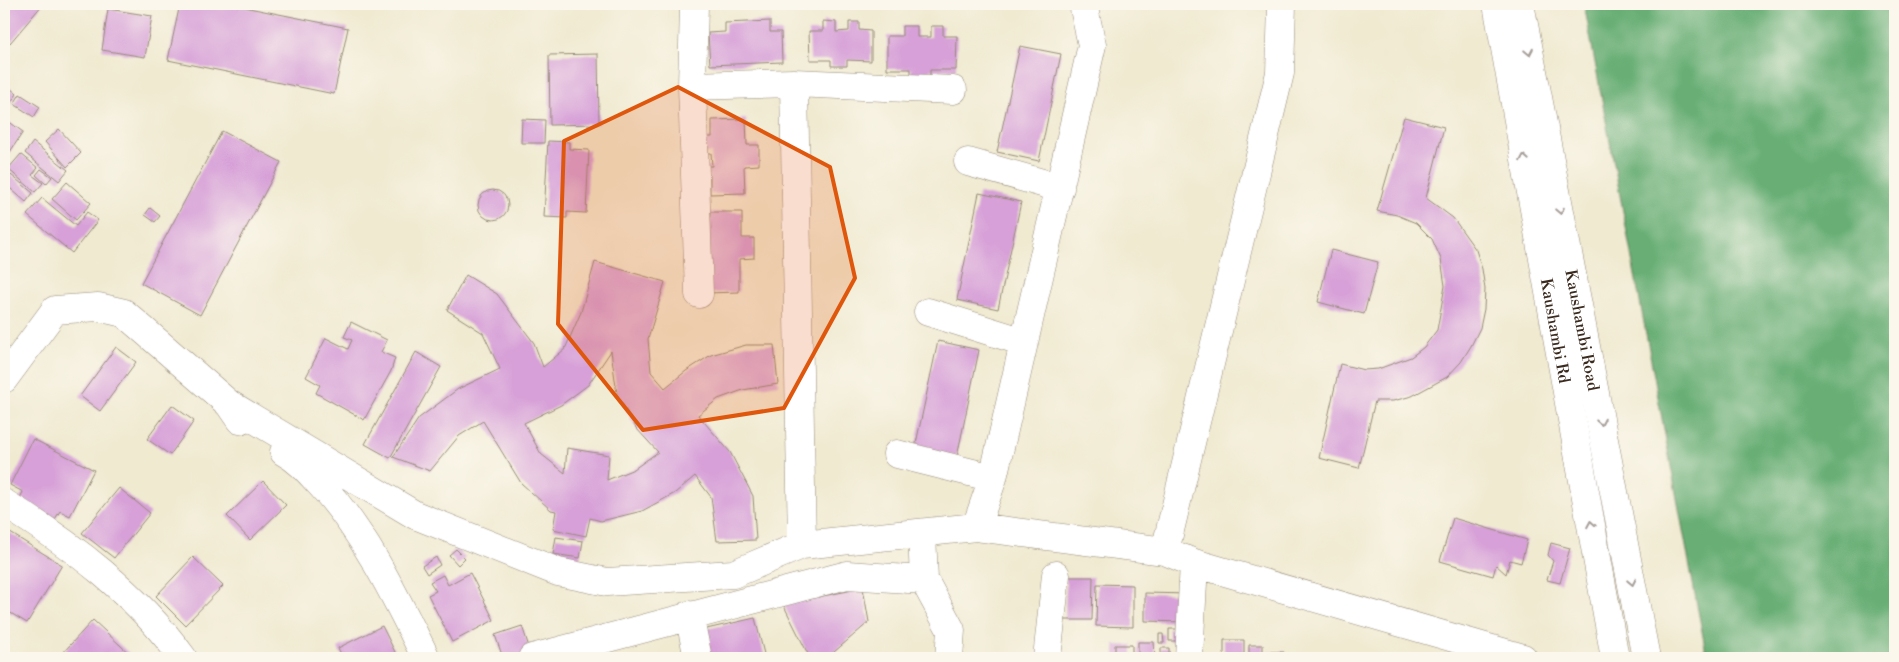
<svg xmlns="http://www.w3.org/2000/svg" width="1899" height="662" viewBox="0 0 1899 662" font-family="'Libre Bodoni',serif">
	<style>
		.forest { fill: #68ae74; stroke: #526c49 }
		.building { fill: #d7a0d8; fill-rule: evenodd }
		.lines { fill: none; stroke-linecap: round; stroke-linejoin: round }
		.minor-casing { stroke: #968a78; stroke-width: 29 }
		.major-casing { stroke: #968a78; stroke-width: 29 }
		.minor { stroke: #fff; stroke-width: 28 }
		.major { stroke: #fff; stroke-width: 28 }
		.oneway { stroke: #a79f9a }
		.marked { fill: #df570d; fill-opacity: 0.2; stroke: #df570d; stroke-width: 4; stroke-linejoin: round }
		.labels { text-anchor: middle; stroke-width: 5; stroke-linejoin: round; paint-order: stroke }
		.street-label { font-size: 16px; fill: #3b2a1e; stroke: #fbf7ec }
	</style>
	<rect width="100%" height="100%" fill="#fbf7ec"/>
	<filter id="ink" filterUnits="userSpaceOnUse"><feTurbulence type="fractalNoise" baseFrequency=".02" numOctaves="2"/><feDisplacementMap in="SourceGraphic" scale="10" xChannelSelector="R" yChannelSelector="G"/><feConvolveMatrix kernelMatrix="1 2 1 2 8 2 1 2 1" color-interpolation-filters="sRGB"/></filter>
	<filter id="wash" filterUnits="userSpaceOnUse"><feTurbulence type="fractalNoise" baseFrequency=".0096" numOctaves="4" result="noise"/><feDisplacementMap in="SourceGraphic" scale="20" xChannelSelector="R" yChannelSelector="G"/><feGaussianBlur stdDeviation="1.12" result="paint"/><feColorMatrix in="noise" values="0 0 0 0 0 0 0 0 0 0 0 0 0 0 0 0 0 1.4 0 .05"/><feComposite in="paint" operator="in"/></filter>
	<g filter="url(#wash)">
		<rect width="100%" height="100%" fill="#f0ead1"/>
		<path class="forest" d="M 1584,4 L 1895,4 L 1895,658 L 1707,658 Z"/>
		<g id="blocks">
			<path class="building" d="M 4,4 L 43,4 L 10,43 L 4,37 Z
				M 180,4 L 229,4 L 348,28 L 334,94 L 168,60 Z
				M 108,9 L 152,16 L 145,57 L 102,50 Z
				M 770,21 L 770,32 L 781,32 L 782,62 L 710,65 L 708,33 L 725,32 L 725,23 Z
				M 823,21 L 836,22 L 836,32 L 849,31 L 849,22 L 859,22 L 859,30 L 871,31 L 871,61 L 847,60 L 847,66 L 831,66 L 831,60 L 810,60 L 809,31 L 823,31 Z
				M 902,26 L 917,26 L 917,37 L 931,37 L 931,26 L 943,26 L 943,36 L 957,36 L 956,70 L 930,70 L 930,76 L 911,76 L 911,69 L 887,69 L 887,36 L 902,36 Z
				M 1020,46 L 1061,54 L 1039,161 L 997,152 Z
				M 598,54 L 599,124 L 550,125 L 549,55 Z
				M 4,83 L 17,94 L 4,111 Z
				M 20,94 L 40,107 L 34,117 L 14,104 Z
				M 1404,117 L 1444,127 L 1426,198 L 1453,218 L 1476,250 L 1482,269 L 1485,289 L 1484,309 L 1480,328 L 1471,346 L 1461,362 L 1447,377 L 1412,396 L 1393,401 L 1375,401 L 1359,468 L 1319,458 L 1340,364 L 1364,370 L 1378,369 L 1411,357 L 1424,347 L 1437,330 L 1445,286 L 1441,259 L 1432,239 L 1416,223 L 1397,215 L 1377,211 Z
				M 4,118 L 23,132 L 4,161 Z
				M 522,119 L 545,120 L 544,143 L 521,143 Z
				M 746,119 L 747,145 L 759,145 L 759,165 L 744,166 L 745,193 L 710,194 L 710,175 L 703,175 L 703,166 L 712,166 L 711,153 L 705,153 L 705,137 L 712,137 L 712,120 Z
				M 59,129 L 81,153 L 67,167 L 45,142 Z
				M 222,131 L 281,162 L 200,315 L 141,283 Z
				M 548,141 L 569,142 L 569,149 L 589,150 L 586,213 L 567,212 L 567,218 L 544,217 Z
				M 33,142 L 68,170 L 59,181 L 25,153 Z
				M 21,154 L 38,168 L 32,175 L 43,183 L 35,192 L 8,169 Z
				M 41,169 L 52,177 L 46,184 L 36,175 Z
				M 11,175 L 33,193 L 26,202 L 4,183 Z
				M 67,182 L 91,203 L 76,220 L 52,199 Z
				M478 205a15 15 0 1 1 30 0a15 15 0 1 1-30 0Z
				M 979,193 L 1021,202 L 998,309 L 957,300 Z
				M 42,198 L 76,226 L 87,212 L 98,220 L 72,253 L 27,215 Z
				M 150,208 L 160,216 L 155,222 L 145,215 Z
				M 707,212 L 742,212 L 742,238 L 754,238 L 754,258 L 739,259 L 739,292 L 706,293 Z
				M 1331,250 L 1378,262 L 1364,314 L 1318,302 Z
				M 595,262 L 665,282 L 648,339 L 651,372 L 665,388 L 686,371 L 711,355 L 746,345 L 774,345 L 778,384 L 743,390 L 718,399 L 698,415 L 730,452 L 753,496 L 756,540 L 717,541 L 711,497 L 695,476 L 675,493 L 642,511 L 601,521 L 590,518 L 586,536 L 553,529 L 556,511 L 551,510 L 521,483 L 483,421 L 459,436 L 430,471 L 393,457 L 419,418 L 458,389 L 500,369 L 483,333 L 447,310 L 466,275 L 497,294 L 534,343 L 543,367 L 565,349 L 581,312 ZM 611,351 L 617,394 L 636,428 L 658,452 L 634,469 L 607,480 L 609,455 L 567,448 L 565,473 L 541,454 L 524,423 L 561,405 L 588,385 Z
				M 351,322 L 387,340 L 381,352 L 395,358 L 391,371 L 364,420 L 316,393 L 320,385 L 306,377 L 326,338 L 348,349 L 352,340 L 344,337 Z
				M 938,341 L 979,350 L 957,457 L 915,448 Z
				M 116,347 L 136,362 L 100,411 L 80,396 Z
				M 416,352 L 441,367 L 390,458 L 365,444 Z
				M 172,405 L 194,421 L 170,455 L 147,439 Z
				M 33,439 L 94,470 L 70,516 L 60,511 L 49,529 L 19,500 L 23,492 L 10,485 Z
				M 263,481 L 286,505 L 250,540 L 227,516 Z
				M 119,488 L 150,513 L 114,558 L 82,533 Z
				M 1453,518 L 1527,540 L 1521,563 L 1510,560 L 1506,574 L 1496,565 L 1493,576 L 1440,561 Z
				M 7,531 L 62,565 L 27,623 L 4,609 L 4,537 Z
				M 556,537 L 583,541 L 580,558 L 553,554 Z
				M 1551,543 L 1570,548 L 1560,583 L 1547,580 L 1553,561 L 1548,555 Z
				M 456,549 L 465,558 L 458,565 L 449,555 Z
				M 193,557 L 223,586 L 185,625 L 156,596 Z
				M 436,557 L 440,565 L 427,574 L 422,566 Z
				M 470,573 L 494,620 L 452,642 L 428,595 L 436,591 L 430,582 L 443,575 L 448,585 Z
				M 1066,577 L 1093,577 L 1092,620 L 1065,620 Z
				M 1097,584 L 1133,585 L 1133,627 L 1096,626 Z
				M 863,588 L 869,622 L 827,658 L 810,658 L 783,604 Z
				M 1145,593 L 1188,594 L 1187,622 L 1145,621 Z
				M 755,618 L 765,658 L 709,658 L 702,630 Z
				M 93,620 L 134,658 L 62,658 L 60,656 Z
				M 382,626 L 398,658 L 343,658 L 338,648 Z
				M 522,626 L 531,653 L 514,658 L 503,658 L 495,635 Z
				M 1169,629 L 1178,629 L 1178,641 L 1169,641 Z
				M 1159,634 L 1163,634 L 1164,643 L 1159,643 Z
				M 1224,640 L 1244,640 L 1244,657 L 1224,657 Z
				M 1138,642 L 1154,642 L 1155,658 L 1138,658 Z
				M 1115,645 L 1132,645 L 1132,658 L 1115,658 Z
				M 1249,645 L 1263,645 L 1263,652 L 1284,652 L 1284,658 L 1249,658 Z
				M 1161,648 L 1169,648 L 1169,656 L 1161,656 Z"/>
		</g>
	</g>
	<g filter="url(#ink)">
		<use href="#blocks" fill-opacity="0" stroke="#968a78" stroke-width="1"/>
		<g class="lines">
			<defs>
				<path id="minor" d="M 694,4 L 692,86 L 699,294
					M 794,83 L 802,545
					M 692,86 L 794,83 L 953,90
					M 968,162 L 1060,188
					M 928,312 L 1024,342
					M 4,379 L 55,310 L 98,307 L 124,313 L 229,404 L 240,420
					M 229,404 L 415,515 L 558,572 L 607,582 L 733,574 L 802,545 L 976,527 L 1165,551 L 1194,563 L 1523,658
					M 284,452 C 299,460 309,472 321,485 C 367,536 396,598 426,658
					M 897,454 L 993,478
					M 4,503 C 72,545 136,593 183,658
					M 976,527 L 993,478 L 1092,45 L 1083,4
					M 922,533 L 924,580
					M 1165,551 L 1280,73 L 1282,4
					M 689,615 L 698,658
					M 532,658 L 847,575 L 924,580 L 951,630 L 949,658
					M 1047,658 L 1056,575
					M 1189,658 L 1194,563"/>
				<g id="major">
					<path id="s1" d="M 1497,4 L 1615,658"/>
					<path id="s2" d="M 1520,4 L 1646,658"/>
				</g>
			</defs>
			<use href="#minor" class="minor-casing"/>
			<use href="#major" class="major-casing"/>
			<use href="#minor" class="minor"/>
			<use href="#major" class="major"/>
		</g>
		<defs><path id="oneway-chevron" d="M-2-3.5L2.5 0L-2 3.5" fill="none" stroke-width="1.6" stroke-linecap="round" stroke-linejoin="round" transform="scale(1.25)"/></defs>
		<g class="oneway">
			<use href="#oneway-chevron" transform="translate(1529 52) rotate(79)"/>
			<use href="#oneway-chevron" transform="translate(1524 158) rotate(-100)"/>
			<use href="#oneway-chevron" transform="translate(1560 211) rotate(79)"/>
			<use href="#oneway-chevron" transform="translate(1601 422) rotate(79)"/>
			<use href="#oneway-chevron" transform="translate(1591 524) rotate(-100)"/>
			<use href="#oneway-chevron" transform="translate(1632 582) rotate(79)"/>
		</g>
	</g>
	<path class="marked" d="M 678,87 L 830,167 L 855,278 L 784,408 L 643,430 L 558,324 L 564,141 Z"/>
	<g class="labels">
		<g class="street-label">
			<text dy="6" stroke="none"><textPath href="#s1" startOffset="332">Kaushambi Rd</textPath></text>
			<text dy="6" stroke="none"><textPath href="#s2" startOffset="332">Kaushambi Road</textPath></text>
		</g>
	</g>
	<rect width="1899" height="662" fill="none" stroke="#fbf7ec" stroke-width="20"/>
</svg>
